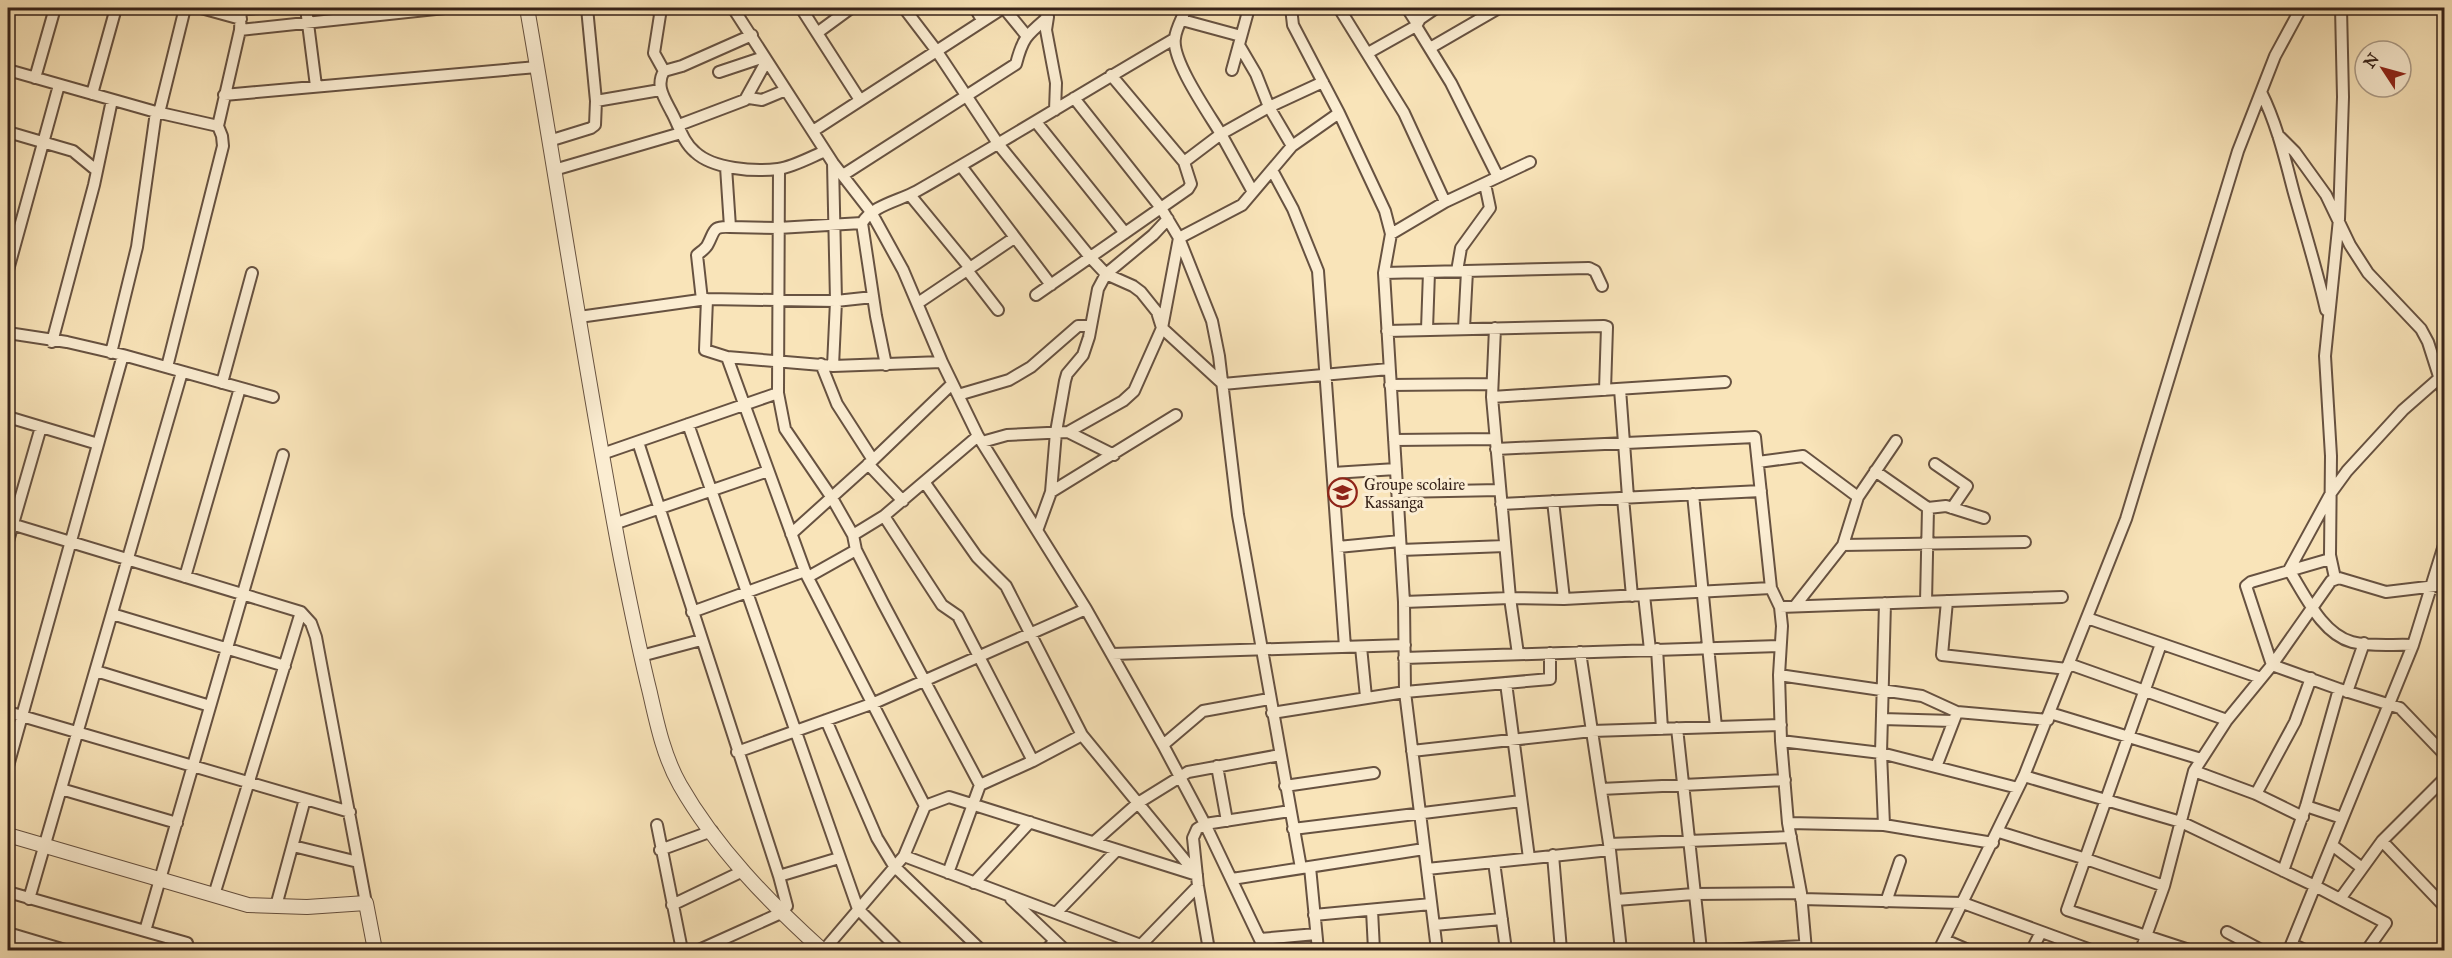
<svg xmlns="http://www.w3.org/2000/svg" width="2452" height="958" viewBox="0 0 2452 958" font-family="'IM FELL Great Primer',serif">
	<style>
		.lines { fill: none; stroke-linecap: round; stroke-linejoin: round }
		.minor-casing { stroke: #675241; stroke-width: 14 }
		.tertiary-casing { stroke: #675241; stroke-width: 16 }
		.minor { stroke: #fbedd2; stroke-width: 10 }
		.tertiary { stroke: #fbedd2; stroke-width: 14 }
		.labels { text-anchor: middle; stroke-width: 6; stroke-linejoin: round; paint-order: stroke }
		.poi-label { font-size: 16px; fill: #362219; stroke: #fbedd2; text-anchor: start }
	</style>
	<rect width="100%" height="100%" fill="#f9e4b9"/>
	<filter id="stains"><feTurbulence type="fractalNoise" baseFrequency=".00333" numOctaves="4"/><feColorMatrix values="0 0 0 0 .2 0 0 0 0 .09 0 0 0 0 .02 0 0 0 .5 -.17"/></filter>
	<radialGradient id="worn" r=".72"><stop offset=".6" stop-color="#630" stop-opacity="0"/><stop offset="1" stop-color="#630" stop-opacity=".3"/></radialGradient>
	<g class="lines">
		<defs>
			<path id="minor" d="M 201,8 L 241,19
				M 306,8 L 316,86
				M 657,8 L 660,15 L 654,53 L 664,71
				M 733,8 L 833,163 L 871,212 L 903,270 L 942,362 L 978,436 L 1086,609 L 1163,745 L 1205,824 L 1265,950
				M 801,8 L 860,100
				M 904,8 L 936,50 L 999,145 L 1090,257 L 1106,274 L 1133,286 L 1141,292 L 1157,312 L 1162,328 L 1223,384 L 1389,369
				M 975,8 L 982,20
				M 1004,8 L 1026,35
				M 1043,8 L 1048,17 L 1046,30 L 1056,83 L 1055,110
				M 1291,8 L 1293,25 L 1339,113 L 1385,211 L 1391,234 L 1384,273 L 1404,602 L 1405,692 L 1437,950
				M 1339,8 L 1404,113 L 1445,202
				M 1407,8 L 1416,22
				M 241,9 L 259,8
				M 1182,20 L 1241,36
				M 1416,26 L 1451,83 L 1498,177
				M 240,30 L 445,8
				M 817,33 L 851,8
				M 752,35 L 682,66 L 664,71 C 655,86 665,99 672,113 C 679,126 683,142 695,152 C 713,169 754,172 778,169 C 793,167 811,157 825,151
				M 1239,45 L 1256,74 L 1269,107 L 1221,134 L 1253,192
				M 1430,48 L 1499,8
				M 1368,53 L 1416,26 L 1420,19 L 1436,8
				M 8,70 L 156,112 L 218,126
				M 1232,70 L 1249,8
				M 719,72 L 764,57
				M 35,78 L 55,8
				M 2261,92 C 2277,124 2285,159 2294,193 C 2305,232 2317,270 2326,310
				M 92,94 L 116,8
				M 224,95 L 537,67
				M 749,98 L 762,100 L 786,90
				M 1074,98 L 1161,208 L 1179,238 L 1212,321 L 1219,356 L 1238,515 L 1301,868
				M 596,101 L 660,90
				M 159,113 L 185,8
				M 1036,122 L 1125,233
				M 679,125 L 745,100 L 766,62
				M 813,131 L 1003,8
				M 8,132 L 73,151 L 96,170
				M 2278,135 L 2295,152 L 2326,195 L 2350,245 L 2368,273 L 2421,329 L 2428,342 L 2444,392
				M 549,141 L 591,128 L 595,125 L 596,101 L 587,8
				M 1292,146 L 1269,107 L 1323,82
				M 1184,162 L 1221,134 C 1209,114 1171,60 1175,38 C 1176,28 1183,17 1186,8
				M 833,163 L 836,301 L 833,366
				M 961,166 L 1051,285
				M 726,167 L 730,227 L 778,228 L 862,223
				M 779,169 L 778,393 L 785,429 L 832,498 L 853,535 L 856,550 L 883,603 L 980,785
				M 554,170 L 681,133
				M 1272,170 L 1293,209 L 1318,271 L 1345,647
				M 843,175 L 1016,64 C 1023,37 1027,35 1048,17
				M 910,195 L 970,268 L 918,303
				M 1391,234 L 1445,202 L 1530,162
				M 1179,238 L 1242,205 L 1292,146 L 1339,113
				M 970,268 L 1014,238
				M 8,270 L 59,85
				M 967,270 L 998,310
				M 1457,271 L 1461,248 L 1490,208 L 1485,184
				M 1384,273 L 1589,268 L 1595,271 L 1602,286
				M 1036,295 L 1188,189 L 1191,184 L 1184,162 L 1111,75
				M 707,299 L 705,350 L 727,357 L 833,366 L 942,362
				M 702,300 L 697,255 C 700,252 706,249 708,244 C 715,231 712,226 730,227
				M 579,317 L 707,299 L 836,301 L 873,297
				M 1464,328 L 1467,271
				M 1495,328 L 1492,397 L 1510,598 L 1518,654
				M 1427,329 L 1429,272
				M 1387,331 L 1604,326 L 1607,327 L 1605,390
				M 8,333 L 67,342 L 123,355 L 273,397
				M 52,342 L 94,185 L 112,100
				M 111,353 L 137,247 L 156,112
				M 727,357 L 806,574 L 925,806
				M 821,364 L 837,404 L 873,460
				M 886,365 L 876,316 L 862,223 C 873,205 899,201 917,191 C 1003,142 1088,89 1174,39
				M 167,367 L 223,146 L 222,136 L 218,126 L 240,30 L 241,8
				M 222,383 L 252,273
				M 1390,385 L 1492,384
				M 1620,389 L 1628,497
				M 958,395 L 1009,380 L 1031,367 L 1078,326 L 1091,326
				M 1492,397 L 1725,382
				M 8,417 L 98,444
				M 688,424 L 858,909 L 899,950
				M 1068,432 L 1123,401 L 1134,391 L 1162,328 L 1179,238
				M 1394,440 L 1495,439
				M 638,442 L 779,876 L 787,906 L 781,913 L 699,950
				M 982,442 L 1007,435 L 1068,432 L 1114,455
				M 1496,449 L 1755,437 L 1771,588 L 1780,607 L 1782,626 L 1779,675 L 1781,741 L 1788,823 L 1801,893 L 1806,950
				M 602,454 L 778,393
				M 1758,462 L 1803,456 L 1858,497
				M 868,464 L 903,501
				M 1935,464 L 1967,486 L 1952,508
				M 1875,471 L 1928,508 L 1946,506 L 1984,518
				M 1333,473 L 1396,469
				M 1051,492 L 1176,415
				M 1397,492 L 1500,490
				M 1693,494 L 1716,727
				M 1623,498 L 1632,596
				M 1553,501 L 1564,599
				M 1501,504 L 1761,491
				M 884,516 L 942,605 L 958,616 L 1033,761
				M 8,523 L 301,612 L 311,623 L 316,637 L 366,903
				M 614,524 L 768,471
				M 1038,528 L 1051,492 L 1056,432 L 1065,381 L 1067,374 L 1083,355 L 1089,337 L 1098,289 L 1106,274 L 1153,235 L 1168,219
				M 791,534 L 873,460 L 952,384
				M 853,535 L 884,516 L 978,436
				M 8,541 L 41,427
				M 1843,545 L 2025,542
				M 1338,547 L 1400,541
				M 1401,550 L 1505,546
				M 2330,559 L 2251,582 L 2246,586 L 2272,665 L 2339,689 L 2400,708 L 2444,754
				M 185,577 L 240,388
				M 808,577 L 856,550
				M 2335,578 L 2330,555 L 2331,456 L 2325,356 L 2339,219 L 2341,159 L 2343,97 L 2341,8
				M 1644,595 L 1650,650
				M 1947,601 L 1942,655 L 2067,669
				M 1404,602 L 1510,598 L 1564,599 L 1771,588
				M 1926,602 L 1928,508
				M 1795,606 L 1843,545 L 1858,497 L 1896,441
				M 1780,607 L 2062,597
				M 692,612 L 805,571
				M 112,614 L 285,666
				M 2087,618 L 2261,678
				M 2161,644 L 2067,910 L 2189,950
				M 2413,645 C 2394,644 2371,647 2352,642 C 2322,634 2305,595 2289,570 L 2331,493 L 2347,471 L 2403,410 L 2444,374
				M 1361,647 L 1366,697
				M 1657,649 L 1662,729
				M 1580,652 L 1610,850 L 1621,950
				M 1112,654 L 1405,645
				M 641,656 L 701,640
				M 1404,658 L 1779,646
				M 2069,664 L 2227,720
				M 96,671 L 210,706
				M 1779,675 L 1922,696 L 1957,712 L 2048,720
				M 1506,683 L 1529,858
				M 2347,692 L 2364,643
				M 8,712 L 350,812
				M 1272,713 L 1405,692 L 1550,679 L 1550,653
				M 2050,713 L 2201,759
				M 1882,719 L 1953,721
				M 826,720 L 877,838 L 894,866 L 981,950
				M 1677,728 L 1701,950
				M 1781,741 L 1881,753 L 2018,788
				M 1163,745 L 1203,711 L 1269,699
				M 1412,751 L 1592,731 L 1781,725
				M 737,752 L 874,703 L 1086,609
				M 8,766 L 123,355
				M 1217,766 L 1227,821
				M 1936,767 L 1956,715
				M 2194,771 L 2256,794 L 2303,817
				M 2024,776 L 2181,822 L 2315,886 L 2386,923 L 2367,950
				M 1285,786 L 1374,773
				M 61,789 L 177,823
				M 1601,789 L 1785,780
				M 2256,794 L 2295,722 L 2311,678
				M 2306,806 L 2342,818
				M 1788,823 L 1884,825 L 1993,843
				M 657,825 L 682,950
				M 1884,825 L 1881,753 L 1885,603
				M 1293,829 L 1521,801
				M 1999,832 L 2083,858 L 2164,886
				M 2382,841 L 2444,906
				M 1094,842 L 1138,803 L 1188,772 L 1280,755
				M 1609,844 L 1791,837
				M 2332,845 L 2362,868
				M 293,846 L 358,862
				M 660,850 L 712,831
				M 1553,855 L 1561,950
				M 904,856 L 1154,950
				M 1494,862 L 1506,950
				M 1310,867 L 1318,950
				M 1427,869 L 1610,850
				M 2283,871 L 2306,806 L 2339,689
				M 948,873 L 980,785 L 1033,761 L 1082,735
				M 779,876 L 839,858
				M 1232,879 L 1424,849
				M 974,883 L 1030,822
				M 8,892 L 187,943 L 189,950
				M 214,895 L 301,612
				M 29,899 L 182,372
				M 1011,899 L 1065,950
				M 1801,899 L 1963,903 L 2091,950
				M 2340,899 L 2382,841 L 2444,779
				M 1616,900 L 1694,894 L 1801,893
				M 1886,902 L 1900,861
				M 672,905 L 743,871
				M 276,906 L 305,799
				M 1372,910 L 1374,950
				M 1056,913 L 1117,850
				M 1314,915 L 1431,904
				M 1434,925 L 1502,919
				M 145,931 L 283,455
				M 2227,932 L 2261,950
				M 8,933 L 65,950
				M 1260,939 L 1316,934
				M 1945,940 L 1968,950
				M 2292,944 L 2305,950
				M 1138,948 L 1198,886
				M 14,950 L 18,937
				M 824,950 L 904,856 L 925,806 L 949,797 L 1197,875 L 1082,735 L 1006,586 L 977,557 L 925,483
				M 1046,950 L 1055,941
				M 1209,950 L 1198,886 L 1193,838 L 1197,829 L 1205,824 L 1290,811
				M 1720,950 L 1805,946
				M 1939,950 L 2024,776 L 2126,519 L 2238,151 L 2275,56 L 2301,8
				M 2032,950 L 2041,932
				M 2141,950 L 2164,886 L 2194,771 L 2227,720 L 2272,665 L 2331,581 L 2339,578 L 2386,592 L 2444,585
				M 2289,950 L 2413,645 L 2444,545"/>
			<path id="tertiary" d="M 527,8 C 559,191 586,376 621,559 C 630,604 639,649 650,693 C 657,724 664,757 680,785 C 716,848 769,902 822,950
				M 8,835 L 248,905 L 307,907 L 366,903 L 375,950"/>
		</defs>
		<use href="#minor" class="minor-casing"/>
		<use href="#tertiary" class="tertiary-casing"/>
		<use href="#minor" class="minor"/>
		<use href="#tertiary" class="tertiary"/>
	</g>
	<defs>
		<symbol id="school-ring" viewBox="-11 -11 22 22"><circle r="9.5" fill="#fbedd2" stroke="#8f2418" stroke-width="1.5"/><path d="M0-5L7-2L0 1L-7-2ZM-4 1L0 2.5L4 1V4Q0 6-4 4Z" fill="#8f2418"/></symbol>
	</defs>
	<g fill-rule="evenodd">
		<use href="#school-ring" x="1326" y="476" width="33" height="33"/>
	</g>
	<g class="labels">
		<g class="poi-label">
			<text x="1364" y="490">Groupe scolaire<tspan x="1364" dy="18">Kassanga</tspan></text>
		</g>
	</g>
	<rect width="2452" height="958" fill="none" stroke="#f9e4b9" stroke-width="30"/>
	<rect x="9" y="9" width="2434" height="940" fill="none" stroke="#362219" stroke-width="3"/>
	<rect x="15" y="15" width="2422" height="928" fill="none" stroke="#362219" stroke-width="1.5"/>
	<g transform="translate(2383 69) rotate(306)"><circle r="28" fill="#fbedd2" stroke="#ac9c88" stroke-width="1.5"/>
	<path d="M0-4.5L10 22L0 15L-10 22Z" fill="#8f2418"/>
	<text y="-9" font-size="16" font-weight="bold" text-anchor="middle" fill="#362219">N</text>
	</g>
	<rect width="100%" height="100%" filter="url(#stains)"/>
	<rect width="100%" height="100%" fill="url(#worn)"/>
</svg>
